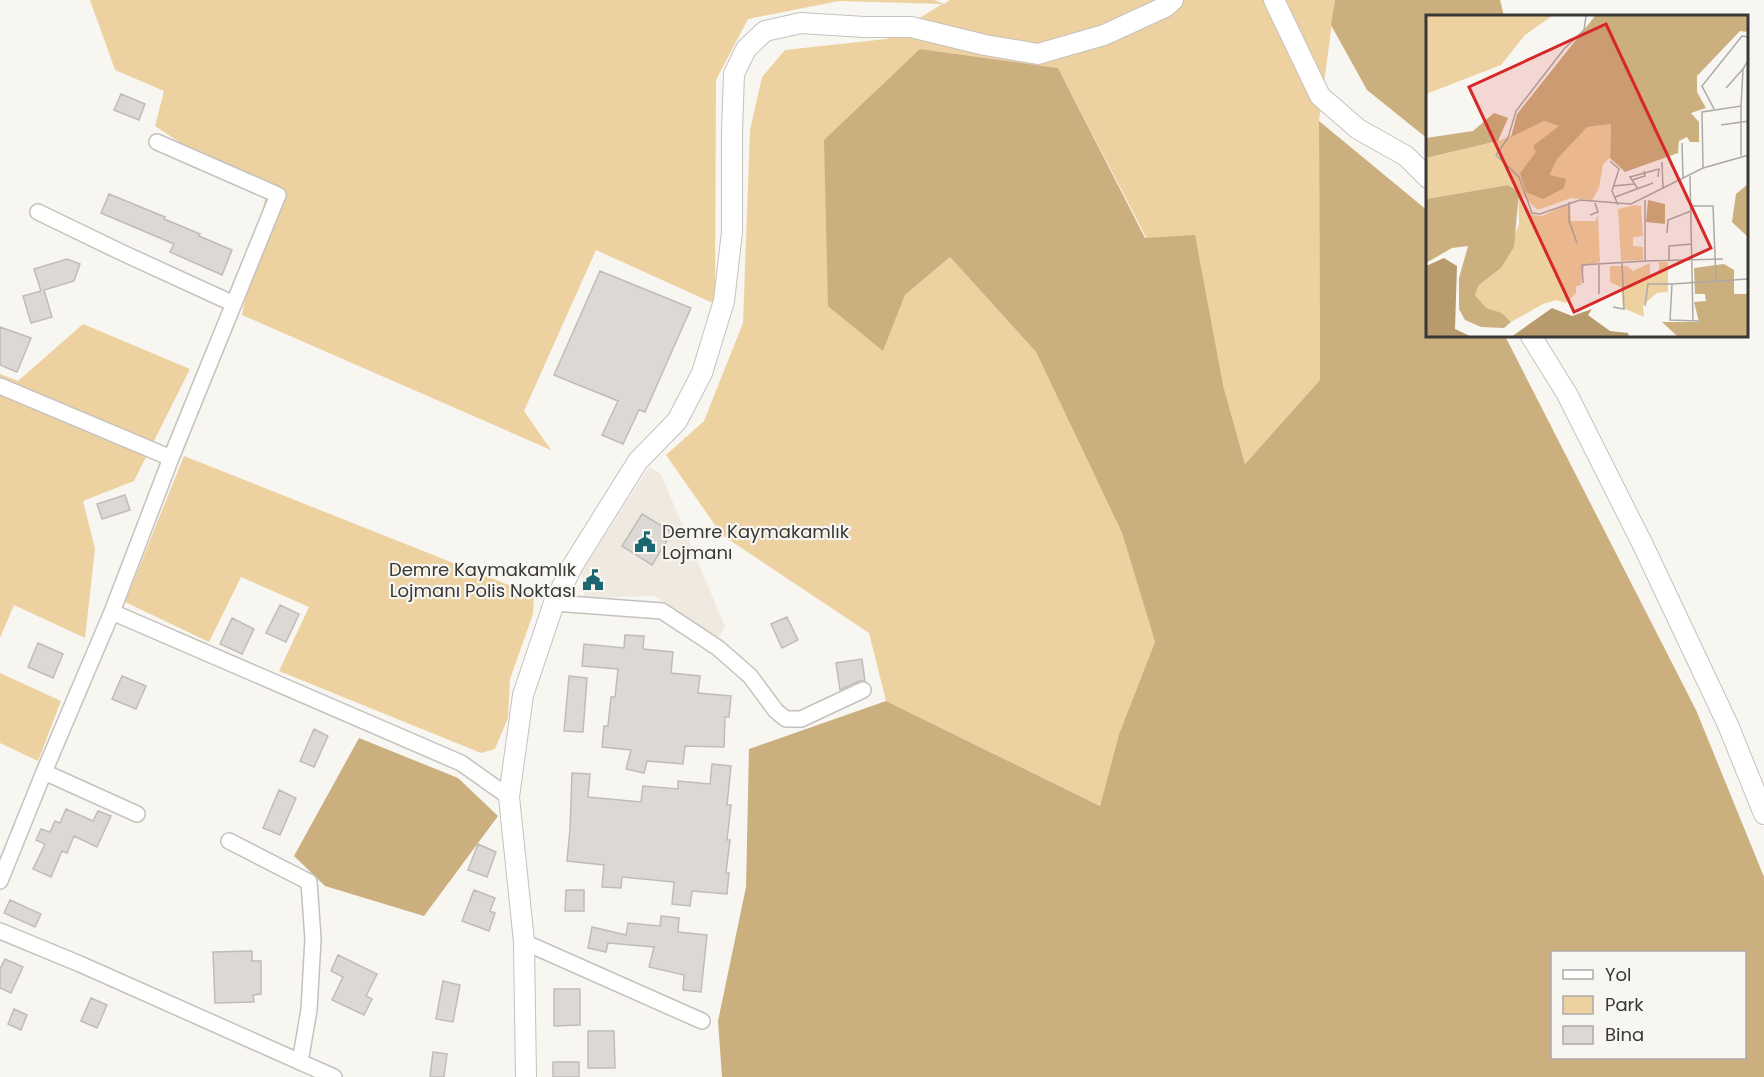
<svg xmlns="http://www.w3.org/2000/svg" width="1764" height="1077" viewBox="0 0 1764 1077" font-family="Poppins,sans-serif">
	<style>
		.built { fill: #efe9df }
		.green { fill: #eed1a0 }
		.forest { fill: #cbaf7f; fill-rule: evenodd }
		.building { fill: #dcd9d5; stroke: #bfbdb9; stroke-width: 1.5 }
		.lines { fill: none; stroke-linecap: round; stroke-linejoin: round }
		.street-casing { stroke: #c5c2be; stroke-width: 18 }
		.secondary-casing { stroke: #c5c2be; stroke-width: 22 }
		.street { stroke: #fff; stroke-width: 15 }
		.secondary { stroke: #fff; stroke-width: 20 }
		.labels { text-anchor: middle; stroke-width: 4.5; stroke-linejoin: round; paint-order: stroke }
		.poi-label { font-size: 18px; fill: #393836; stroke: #f8f6f1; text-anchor: start }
		.inset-road { fill: none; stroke: #acaaa6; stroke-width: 1.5 }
		.view { fill: #d62828; fill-opacity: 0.15; stroke: #d62828; stroke-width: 3 }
		.inset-edge { fill: none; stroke: #393836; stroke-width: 3 }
	</style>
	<rect width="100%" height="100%" fill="#f8f6f1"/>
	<path class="built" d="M 649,467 L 661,474 L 725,627 L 718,638 L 655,596 L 584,598 L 582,571 Z"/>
	<path class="green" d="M 90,0 L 934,0 L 944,4 L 950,0 L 1335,0 L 1319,121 L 1320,380 L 1245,464 L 1223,385 L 1058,68 L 920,49 L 883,350 L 905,295 L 950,257 L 1036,352 L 1122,533 L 1155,642 L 1119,734 L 1100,806 L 886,701 L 869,633 L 722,535 L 666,455 L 704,421 L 743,323 L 750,130 L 762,77 L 785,50 L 886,39 L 942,4 L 839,1 L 748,19 L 716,80 L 715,304 L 596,250 L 524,411 L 551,450 L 242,315 L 265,199 L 155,126 L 164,91 L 115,70 Z
		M 83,324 L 190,369 L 134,481 L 83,501 L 95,549 L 85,638 L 14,605 L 0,638 L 0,374 L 18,381 Z
		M 184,456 L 534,595 L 533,614 L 510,679 L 508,718 L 495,749 L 481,753 L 279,671 L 309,607 L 241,577 L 209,642 L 125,602 Z
		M 0,673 L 61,701 L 38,761 L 0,743 Z"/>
	<path class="forest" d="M 1335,0 L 1500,0 L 1504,16 L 1428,16 L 1428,139 L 1367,90 L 1331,25 Z
		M 920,49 L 1058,68 L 1145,238 L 1195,235 L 1223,385 L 1245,464 L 1320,380 L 1319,121 L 1428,211 L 1428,336 L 1505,336 L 1696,710 L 1764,877 L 1764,1077 L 722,1077 L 718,1021 L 746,887 L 749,749 L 886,701 L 1100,806 L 1119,734 L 1155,642 L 1122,533 L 1036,352 L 950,257 L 905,295 L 883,351 L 828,306 L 824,140 ZM 1744,952 L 1744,1058 L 1552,1058 L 1552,952 Z
		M 359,738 L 458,778 L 498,816 L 424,916 L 325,886 L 294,856 Z"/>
	<path class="building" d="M 121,94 L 145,104 L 139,120 L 114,110 Z
		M 109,194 L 165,217 L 164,219 L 200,234 L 199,236 L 232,250 L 222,275 L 170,252 L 174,244 L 101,213 Z
		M 67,259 L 80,264 L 74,281 L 44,290 L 52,317 L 31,323 L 23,296 L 41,291 L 34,269 Z
		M 600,271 L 691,308 L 645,412 L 639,410 L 623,444 L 602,435 L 618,401 L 554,375 Z
		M 0,327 L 31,338 L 17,372 L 0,365 Z
		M 125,495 L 130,510 L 102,519 L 97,504 Z
		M 642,514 L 672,532 L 652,565 L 622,546 Z
		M 280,605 L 299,614 L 286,642 L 266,633 Z
		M 787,617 L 798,640 L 782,648 L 771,624 Z
		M 232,618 L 254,629 L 242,654 L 220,644 Z
		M 625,635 L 644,636 L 643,649 L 673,652 L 671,673 L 700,676 L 698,693 L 731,696 L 729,717 L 725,717 L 724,747 L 685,746 L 683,764 L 647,761 L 644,773 L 626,769 L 631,750 L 602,747 L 604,726 L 608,726 L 611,697 L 615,697 L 618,669 L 582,666 L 584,644 L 624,648 Z
		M 38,643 L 63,654 L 53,678 L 28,667 Z
		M 862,659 L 865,681 L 859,681 L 840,690 L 836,663 Z
		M 122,676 L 146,686 L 136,709 L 112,699 Z
		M 569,676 L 587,678 L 583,732 L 564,731 Z
		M 314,729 L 328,736 L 314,767 L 300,761 Z
		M 712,764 L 731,766 L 727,805 L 731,805 L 727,840 L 730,840 L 726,873 L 729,873 L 727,894 L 692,891 L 690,906 L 672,904 L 674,882 L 622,877 L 621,888 L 602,887 L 604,865 L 567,861 L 570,829 L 572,773 L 590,774 L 588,797 L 641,802 L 643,786 L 678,789 L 678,781 L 710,784 Z
		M 279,790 L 296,798 L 280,835 L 263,828 Z
		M 66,809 L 93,821 L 98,811 L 111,816 L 97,847 L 74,836 L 67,853 L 62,851 L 51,877 L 33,869 L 45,844 L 36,840 L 41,829 L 50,832 L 55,821 L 60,823 Z
		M 478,844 L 496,852 L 487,877 L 468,870 Z
		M 474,890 L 495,898 L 490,911 L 495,913 L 489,931 L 462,921 Z
		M 566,890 L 584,890 L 584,911 L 565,911 Z
		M 10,900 L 41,914 L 35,927 L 4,913 Z
		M 661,916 L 679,918 L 678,932 L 707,935 L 701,992 L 683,990 L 684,975 L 649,967 L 654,947 L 608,943 L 606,952 L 588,948 L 592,927 L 626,935 L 628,923 L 660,926 Z
		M 252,951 L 252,961 L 261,961 L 261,994 L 253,995 L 254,1002 L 215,1003 L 213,952 Z
		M 338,955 L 377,974 L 366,996 L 372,999 L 364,1015 L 332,1000 L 343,977 L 331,971 Z
		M 5,959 L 23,967 L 11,993 L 0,988 L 0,969 Z
		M 443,981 L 460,985 L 453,1022 L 436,1019 Z
		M 554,989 L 580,989 L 580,1025 L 554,1026 Z
		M 91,998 L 107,1005 L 97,1028 L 81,1021 Z
		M 14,1009 L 27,1015 L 21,1030 L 8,1024 Z
		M 588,1031 L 614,1031 L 615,1068 L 588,1068 Z
		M 433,1052 L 447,1054 L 444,1077 L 430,1077 Z
		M 553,1062 L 579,1062 L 579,1077 L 553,1077 Z"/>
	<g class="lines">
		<defs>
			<path id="street" d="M 157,142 L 278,195 L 171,458 L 112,612 L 461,763 L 509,797
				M 38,212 L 125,254 L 234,304
				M 0,386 L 171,458
				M 554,603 L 662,611 L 718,648 L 750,676 L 776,711 L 786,719 L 801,719 L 863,690
				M 44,772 L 137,814
				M 229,841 L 309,882 L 313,939 L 309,1010 L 300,1062
				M 0,881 L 44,772 L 112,612
				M 0,931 L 80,964 L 334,1077
				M 524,942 L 702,1021"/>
			<path id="secondary" d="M 1274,0 L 1320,96 L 1358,129 L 1406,156 L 1428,178
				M 1531,336 L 1567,394 L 1643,545 L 1728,725 L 1764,814
				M 526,1077 L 524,942 L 509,797 L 523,695 L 554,603 L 573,565 L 638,461 L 677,421 L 702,373 L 724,301 L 732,232 L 732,132 L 734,74 L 746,49 L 765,31 L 801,23 L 864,27 L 911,27 L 985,45 L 1038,54 L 1104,35 L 1165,7 L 1173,0"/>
		</defs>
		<use href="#street" class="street-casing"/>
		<use href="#secondary" class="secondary-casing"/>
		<use href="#street" class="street"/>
		<use href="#secondary" class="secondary"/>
	</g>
	<defs>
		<symbol id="civic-bare" viewBox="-9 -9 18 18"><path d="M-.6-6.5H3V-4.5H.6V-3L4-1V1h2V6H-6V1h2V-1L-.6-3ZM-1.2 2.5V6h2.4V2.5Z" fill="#1c6672" stroke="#f8f6f1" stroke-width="2.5" paint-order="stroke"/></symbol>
	</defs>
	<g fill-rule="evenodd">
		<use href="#civic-bare" x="630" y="527" width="30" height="30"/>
		<use href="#civic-bare" x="578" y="565" width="30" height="30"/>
	</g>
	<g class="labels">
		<g class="poi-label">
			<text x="662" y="538">Demre Kaymakamlık<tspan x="662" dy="21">Lojmanı</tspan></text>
			<text x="576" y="576" text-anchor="end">Demre Kaymakamlık<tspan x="576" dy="21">Lojmanı Polis Noktası</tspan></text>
		</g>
	</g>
	<g transform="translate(1426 15)">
		<rect width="322" height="322" fill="#f8f6f1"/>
		<path d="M 0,1 L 126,1 L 99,20 L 75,50 L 0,79 ZM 118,106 L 133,111 L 94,158 L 132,164 L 124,161 L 131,144 L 149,123 L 161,112 L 185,109 L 184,143 L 177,149 L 173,173 L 166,185 L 145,183 L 112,195 L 93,178 L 106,200 L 116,201 L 144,188 L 145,206 L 169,206 L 172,200 L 174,247 L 158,251 L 155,270 L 150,271 L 150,278 L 140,288 L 130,285 L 117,289 L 85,307 L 76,298 L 60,294 L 49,280 L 53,270 L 75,253 L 93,209 L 92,176 L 82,170 L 0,184 L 0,143 L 72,126 ZM 209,190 L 215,191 L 217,221 L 207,222 L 207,231 L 217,232 L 217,245 L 195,246 L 192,194 ZM 233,247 L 242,247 L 242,277 L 231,278 L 217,290 L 218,302 L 197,293 L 195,272 L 184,267 L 184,251 L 201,251 L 207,256 L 224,248 L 224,259 L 233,259 Z" fill="#eed1a0"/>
		<path d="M 169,1 L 322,1 L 322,17 L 314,16 L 271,61 L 271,77 L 280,93 L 265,98 L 273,107 L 273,127 L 264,127 L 261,122 L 253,126 L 252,138 L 199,157 L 184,143 L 185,109 L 161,112 L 131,144 L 124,160 L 140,164 L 138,173 L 117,184 L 100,177 L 94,158 L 110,137 L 107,131 L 133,111 L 118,106 L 85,122 L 91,99 ZM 68,98 L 82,103 L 72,126 L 0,143 L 0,123 L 47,116 ZM 322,169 L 322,222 L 306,207 L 310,179 ZM 82,170 L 93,177 L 88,232 L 75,253 L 53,270 L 49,280 L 60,293 L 76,298 L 85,307 L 78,313 L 55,312 L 39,305 L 33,294 L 33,263 L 42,231 L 26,233 L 0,248 L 0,184 ZM 222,185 L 239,189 L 239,209 L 220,207 ZM 298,249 L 308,255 L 308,279 L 322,279 L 322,322 L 252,322 L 236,307 L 273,307 L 268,287 L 280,286 L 279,279 L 269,279 L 268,253 Z" fill="#cbaf7f"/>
		<path d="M 18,243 L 31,251 L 29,314 L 46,322 L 0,322 L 0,251 ZM 126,293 L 146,301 L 166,294 L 162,300 L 166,303 L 184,316 L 202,318 L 203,322 L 85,322 Z" fill="#b79b6c"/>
		<path class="inset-road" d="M 160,1 L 158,15 L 138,34 L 90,96 L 82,123 L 70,140 L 93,162 L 106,198 L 114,199 L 154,185 L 205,189 L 277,153 L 323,140M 300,73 L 317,54M 315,91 L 317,54 L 323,44M 288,94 L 276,71 L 316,21 L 323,22M 295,110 L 323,106M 256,128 L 257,164M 184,146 L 193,154 L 186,176 L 192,190M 236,147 L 237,174M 277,153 L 276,97 L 315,91 L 315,141M 264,161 L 267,306M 206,165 L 219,161 L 218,156M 187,171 L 208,169M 212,174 L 204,162 L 233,154 L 232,162M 189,182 L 227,168M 143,187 L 143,206 L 151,228M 265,191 L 287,191 L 290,266M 164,200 L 172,197 L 169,188M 241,218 L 242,205 L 265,196M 243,245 L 243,231 L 266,229M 219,246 L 297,244M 157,268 L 156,250 L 219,246 L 219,185M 173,279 L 173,249M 219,291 L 222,269 L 246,269M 187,292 L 198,294 L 196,248M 273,306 L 244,305 L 246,269 L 322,264"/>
		<path class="view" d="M 180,9 L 285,233 L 148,297 L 43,72 Z"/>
		<rect width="322" height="322" class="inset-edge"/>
	</g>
	<rect x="1551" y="951" width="195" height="108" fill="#f8f6f1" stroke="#acaaa6" stroke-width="1.5"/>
	<rect x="1563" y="970" width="30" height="9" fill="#ffffff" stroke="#acaaa6" stroke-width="1.5"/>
	<text x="1605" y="981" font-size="18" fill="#393836">Yol</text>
	<rect x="1563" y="996" width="30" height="18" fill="#eed1a0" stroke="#acaaa6" stroke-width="1.5"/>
	<text x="1605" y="1011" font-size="18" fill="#393836">Park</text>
	<rect x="1563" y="1026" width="30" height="18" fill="#dcd9d5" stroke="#acaaa6" stroke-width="1.5"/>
	<text x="1605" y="1041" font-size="18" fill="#393836">Bina</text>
</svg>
